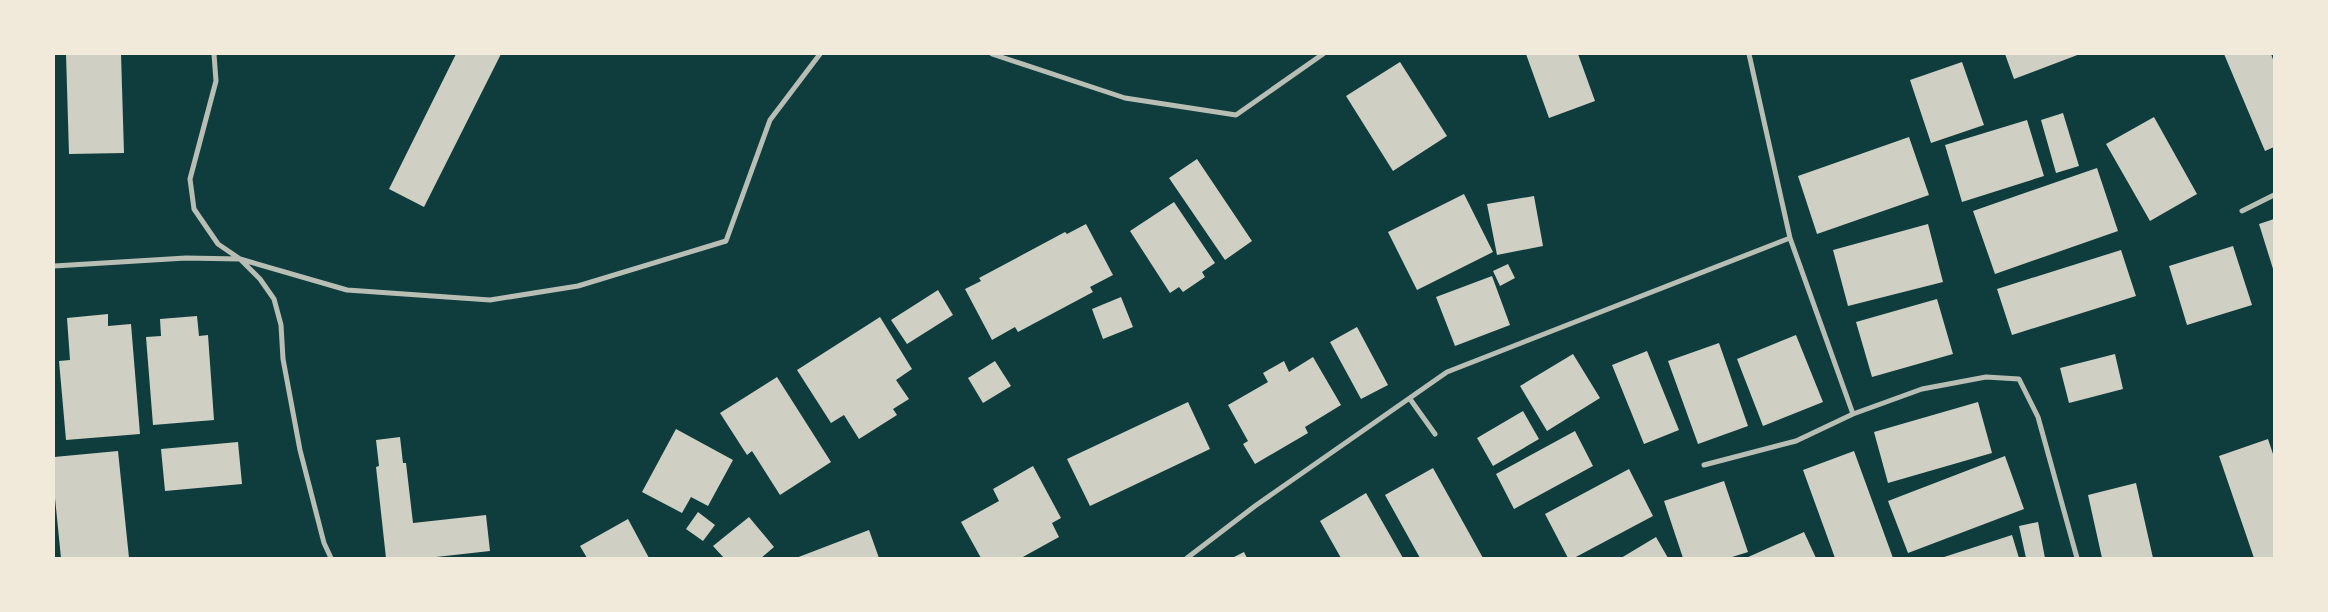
<svg xmlns="http://www.w3.org/2000/svg" width="2328" height="612" viewBox="0 0 2328 612" font-family="'Exo 2',sans-serif">
	<style>
		.building { fill: #cfcfc3 }
		.lines { fill: none; stroke-linecap: round; stroke-linejoin: round }
		.minor { stroke: #b8beb3; stroke-width: 5 }
	</style>
	<rect width="100%" height="100%" fill="#0f3d3e"/>
	<path class="building" d="M 66,54 L 121,54 L 124,153 L 69,154 Z
		M 456,54 L 501,54 L 424,207 L 389,189 Z
		M 1526,54 L 1578,54 L 1595,101 L 1549,118 Z
		M 2005,54 L 2080,54 L 2014,79 Z
		M 2224,54 L 2271,54 L 2274,62 L 2274,147 L 2265,151 Z
		M 1400,62 L 1447,136 L 1393,171 L 1346,96 Z
		M 1962,62 L 1984,125 L 1931,143 L 1910,80 Z
		M 2063,113 L 2079,166 L 2056,173 L 2041,120 Z
		M 2154,117 L 2197,194 L 2150,221 L 2106,144 Z
		M 2027,120 L 2044,176 L 1962,202 L 1945,145 Z
		M 1909,137 L 1929,195 L 1817,234 L 1798,176 Z
		M 1197,159 L 1252,241 L 1225,260 L 1169,178 Z
		M 2097,168 L 2118,231 L 1995,274 L 1973,211 Z
		M 1464,194 L 1493,252 L 1417,290 L 1388,232 Z
		M 1534,196 L 1543,246 L 1497,255 L 1487,204 Z
		M 1174,202 L 1215,263 L 1202,272 L 1205,277 L 1183,292 L 1179,287 L 1170,293 L 1130,231 Z
		M 2274,219 L 2274,272 L 2259,224 Z
		M 1086,224 L 1113,275 L 1090,287 L 1093,292 L 1018,332 L 1015,327 L 992,340 L 965,289 L 981,281 L 979,278 L 1065,232 L 1067,234 Z
		M 1928,224 L 1943,282 L 1848,306 L 1833,250 Z
		M 2233,246 L 2252,305 L 2187,325 L 2169,266 Z
		M 2121,250 L 2136,296 L 2012,335 L 1997,289 Z
		M 1508,264 L 1515,278 L 1500,286 L 1493,271 Z
		M 1492,276 L 1510,325 L 1455,346 L 1436,297 Z
		M 938,290 L 953,315 L 907,344 L 891,320 Z
		M 1121,297 L 1133,327 L 1103,339 L 1092,309 Z
		M 1937,299 L 1953,354 L 1872,377 L 1856,322 Z
		M 108,314 L 108,326 L 131,324 L 140,434 L 66,440 L 59,361 L 70,360 L 67,318 Z
		M 197,316 L 199,336 L 208,335 L 214,420 L 153,425 L 146,337 L 161,336 L 160,319 Z
		M 880,317 L 912,369 L 896,380 L 909,399 L 893,409 L 897,415 L 859,439 L 844,415 L 831,423 L 797,370 Z
		M 1357,327 L 1388,385 L 1361,399 L 1330,342 Z
		M 1796,335 L 1823,402 L 1763,426 L 1737,359 Z
		M 1719,343 L 1748,426 L 1698,444 L 1668,361 Z
		M 1647,351 L 1679,430 L 1644,444 L 1612,365 Z
		M 1573,354 L 1600,398 L 1547,431 L 1520,386 Z
		M 2115,354 L 2123,389 L 2069,403 L 2060,368 Z
		M 1313,357 L 1341,405 L 1305,427 L 1308,433 L 1255,464 L 1243,444 L 1248,441 L 1228,405 L 1268,382 L 1263,373 L 1284,361 L 1289,372 Z
		M 995,361 L 1011,386 L 983,403 L 968,378 Z
		M 777,377 L 831,462 L 780,495 L 752,451 L 747,455 L 720,413 Z
		M 1188,402 L 1210,449 L 1090,506 L 1067,459 Z
		M 1978,402 L 1992,453 L 1888,483 L 1874,432 Z
		M 1523,411 L 1539,439 L 1493,466 L 1477,438 Z
		M 676,429 L 733,460 L 708,506 L 691,497 L 682,513 L 642,492 Z
		M 1575,431 L 1593,466 L 1514,509 L 1496,474 Z
		M 400,437 L 403,463 L 406,463 L 413,523 L 486,515 L 490,551 L 427,558 L 386,558 L 376,467 L 379,466 L 376,440 Z
		M 2268,439 L 2274,457 L 2274,557 L 2254,558 L 2219,456 Z
		M 238,442 L 242,484 L 165,491 L 161,449 Z
		M 118,451 L 129,558 L 61,558 L 54,488 L 54,457 Z
		M 1854,451 L 1893,558 L 1835,558 L 1803,470 Z
		M 2005,456 L 2024,509 L 1908,553 L 1888,501 Z
		M 1033,466 L 1061,518 L 1052,523 L 1059,537 L 1021,558 L 981,558 L 961,522 L 999,501 L 993,489 Z
		M 1433,468 L 1483,558 L 1420,558 L 1385,495 Z
		M 1629,469 L 1653,516 L 1574,558 L 1568,558 L 1545,514 Z
		M 1724,481 L 1748,552 L 1729,558 L 1683,558 L 1664,501 Z
		M 2136,483 L 2153,558 L 2102,558 L 2088,495 Z
		M 1366,493 L 1403,558 L 1341,558 L 1320,521 Z
		M 698,512 L 715,525 L 703,541 L 686,529 Z
		M 749,517 L 774,547 L 761,558 L 724,558 L 713,546 Z
		M 628,519 L 649,558 L 587,558 L 580,546 Z
		M 2038,522 L 2045,558 L 2026,558 L 2019,526 Z
		M 869,530 L 879,558 L 796,558 Z
		M 1804,532 L 1816,558 L 1746,558 Z
		M 2012,535 L 2019,558 L 1941,558 Z
		M 1656,537 L 1668,558 L 1621,558 Z
		M 1244,552 L 1247,558 L 1232,558 Z"/>
	<g class="lines">
		<path class="minor" d="M 214,54 L 216,81 L 190,179 L 194,209 L 218,244 L 240,259 L 260,279 L 274,299 L 281,325 L 283,359 L 300,450 L 324,543 L 331,558
			M 992,54 L 1125,98 L 1236,115 L 1323,54
			M 1749,54 L 1790,238 L 1853,414
			M 2242,211 L 2274,195
			M 54,266 L 186,258 L 240,259 L 347,290 L 490,300 L 578,286 L 726,241 L 770,120 L 820,54
			M 1410,399 L 1435,434
			M 1704,465 L 1796,441 L 1853,414 L 1922,389 L 1986,377 L 2019,379 L 2038,417 L 2077,558
			M 1187,558 L 1255,506 L 1447,372 L 1790,238"/>
	</g>
	<rect width="2328" height="612" fill="none" stroke="#f1e9da" stroke-width="110"/>
</svg>
